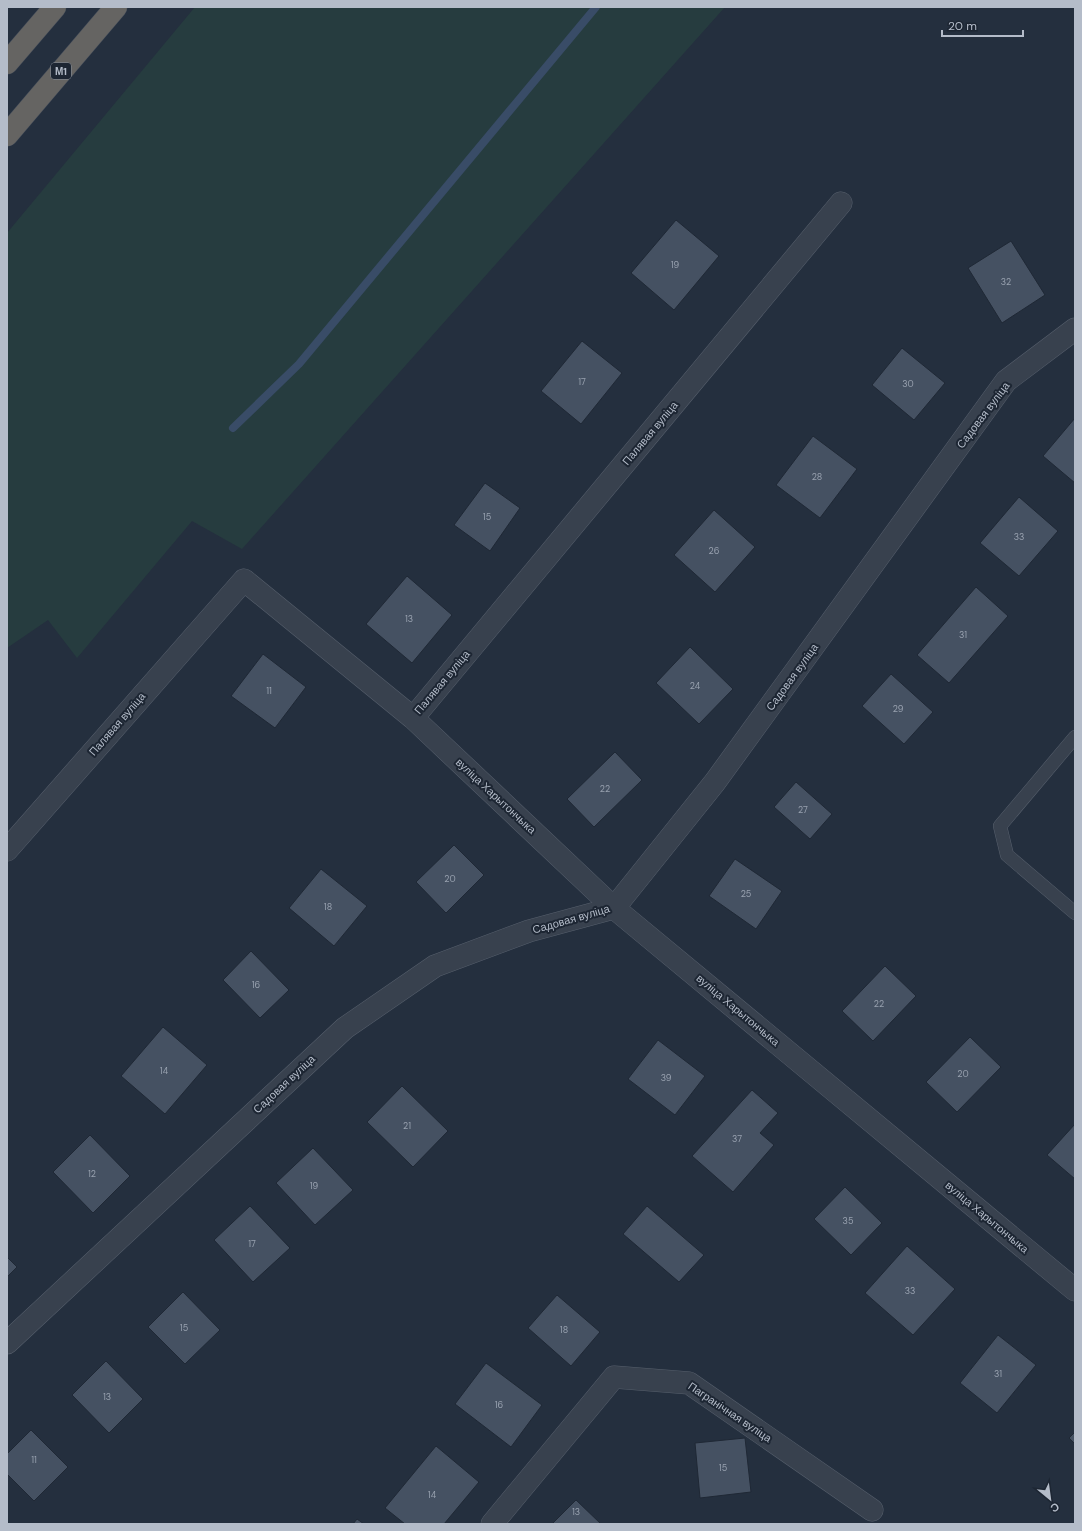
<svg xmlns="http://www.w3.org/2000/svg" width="1082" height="1531" viewBox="0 0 1082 1531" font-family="'DM Sans',sans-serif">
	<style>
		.green { fill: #263c3f }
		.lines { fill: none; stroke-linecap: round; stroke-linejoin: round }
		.stream { stroke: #394c67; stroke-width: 8 }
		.building { fill: #455162; stroke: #1f2835 }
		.service-casing { stroke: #565f6c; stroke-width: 14 }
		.minor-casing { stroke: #565f6c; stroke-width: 23 }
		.trunk-casing { stroke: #434c59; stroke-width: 23 }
		.service { stroke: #38414e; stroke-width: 13 }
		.minor { stroke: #38414e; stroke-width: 22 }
		.trunk { stroke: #656462; stroke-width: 22 }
		.labels { text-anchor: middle; stroke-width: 4; stroke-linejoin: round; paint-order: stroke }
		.number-label { font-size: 9px; fill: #98a1af }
		.shield { fill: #1d2633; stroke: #878f9c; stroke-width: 1 }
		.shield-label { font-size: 10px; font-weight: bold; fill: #b4bcc9 }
		.street-label { font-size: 11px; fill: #b4bcc9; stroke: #1d2633 }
	</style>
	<rect width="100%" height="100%" fill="#242f3e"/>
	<path class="green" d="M 195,7 L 725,7 L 242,549 L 192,521 L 77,658 L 48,620 L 7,648 L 7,233 Z"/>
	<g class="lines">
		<path class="stream" d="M 233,428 L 299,364 L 596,7"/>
	</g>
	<path class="building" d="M 676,220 L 719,256 L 674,310 L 631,273 Z
		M 1011,241 L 1045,295 L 1002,323 L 968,268 Z
		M 582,341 L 622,373 L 581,424 L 541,391 Z
		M 902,348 L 945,383 L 914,420 L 872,385 Z
		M 1075,418 L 1075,483 L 1043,456 Z
		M 813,436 L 857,469 L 820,518 L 776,485 Z
		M 485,483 L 520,508 L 490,551 L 454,525 Z
		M 1019,497 L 1058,531 L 1019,576 L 980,543 Z
		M 714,510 L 755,547 L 715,592 L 674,555 Z
		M 407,576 L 452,615 L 412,663 L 366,624 Z
		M 976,587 L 1008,616 L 949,683 L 917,655 Z
		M 690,647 L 733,689 L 699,724 L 656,683 Z
		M 263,654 L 306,687 L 275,728 L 231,696 Z
		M 891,674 L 933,712 L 904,744 L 862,706 Z
		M 615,752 L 642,780 L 594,827 L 567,799 Z
		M 796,782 L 832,814 L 810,839 L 774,807 Z
		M 454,845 L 484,875 L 446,913 L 416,882 Z
		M 735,859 L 782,891 L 756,929 L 709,896 Z
		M 321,869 L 367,906 L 334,946 L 289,908 Z
		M 251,951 L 289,990 L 260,1018 L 223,980 Z
		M 885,966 L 916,996 L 873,1041 L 842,1011 Z
		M 163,1027 L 207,1065 L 165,1114 L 121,1076 Z
		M 970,1037 L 1001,1067 L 957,1112 L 926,1082 Z
		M 658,1040 L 705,1076 L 675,1115 L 628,1079 Z
		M 402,1086 L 448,1131 L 413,1167 L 367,1122 Z
		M 752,1090 L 778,1113 L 760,1133 L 774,1145 L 733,1192 L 692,1156 Z
		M 1075,1124 L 1075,1179 L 1047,1155 Z
		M 90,1135 L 130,1176 L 93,1213 L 53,1172 Z
		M 313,1148 L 353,1190 L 315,1225 L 276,1183 Z
		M 845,1187 L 882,1223 L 851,1255 L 814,1219 Z
		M 250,1206 L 290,1248 L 253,1282 L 214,1240 Z
		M 647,1206 L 704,1255 L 679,1282 L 623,1234 Z
		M 907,1246 L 955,1289 L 913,1335 L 865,1293 Z
		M 7,1257 L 17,1267 L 7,1277 Z
		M 183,1292 L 220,1330 L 185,1364 L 148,1327 Z
		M 557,1295 L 600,1332 L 571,1366 L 528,1328 Z
		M 998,1335 L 1036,1365 L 997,1413 L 960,1383 Z
		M 106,1361 L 143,1399 L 109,1433 L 72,1395 Z
		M 486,1363 L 542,1405 L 511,1447 L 455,1404 Z
		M 31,1430 L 68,1467 L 34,1501 L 7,1474 L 7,1454 Z
		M 1075,1432 L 1075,1444 L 1069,1438 Z
		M 745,1438 L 751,1492 L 700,1498 L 695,1443 Z
		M 436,1446 L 479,1482 L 444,1524 L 405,1524 L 385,1508 Z
		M 576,1500 L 601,1524 L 552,1524 Z
		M 357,1519 L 364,1524 L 353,1524 Z"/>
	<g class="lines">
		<defs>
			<path id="service" d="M 1075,737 L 1000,826 L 1007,855 L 1075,913"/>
			<path id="minor" d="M 413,718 L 614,908 L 1075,1290
				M 7,850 L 244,580 L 413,718 L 841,203
				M 7,1343 L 345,1028 L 435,966 L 529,931 L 614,908 L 715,782 L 1006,381 L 1075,329
				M 492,1524 L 614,1377 L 689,1383 L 872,1510"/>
			<path id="trunk" d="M 7,63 L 55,7
				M 7,135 L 116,7"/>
		</defs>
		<use href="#service" class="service-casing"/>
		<use href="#minor" class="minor-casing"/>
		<use href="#trunk" class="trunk-casing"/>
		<use href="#service" class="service"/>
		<use href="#minor" class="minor"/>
		<use href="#trunk" class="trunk"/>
	</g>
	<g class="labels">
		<g class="number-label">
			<text x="675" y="268">19</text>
			<text x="1006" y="285">32</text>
			<text x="582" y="385">17</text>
			<text x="908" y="387">30</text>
			<text x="817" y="480">28</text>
			<text x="487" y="520">15</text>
			<text x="1019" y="540">33</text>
			<text x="714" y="554">26</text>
			<text x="409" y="622">13</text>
			<text x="963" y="638">31</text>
			<text x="695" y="689">24</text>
			<text x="269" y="694">11</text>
			<text x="898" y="712">29</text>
			<text x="605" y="792">22</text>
			<text x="803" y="813">27</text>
			<text x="450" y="882">20</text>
			<text x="746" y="897">25</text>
			<text x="328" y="910">18</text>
			<text x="256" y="988">16</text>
			<text x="879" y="1007">22</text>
			<text x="164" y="1074">14</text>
			<text x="963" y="1077">20</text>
			<text x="666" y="1081">39</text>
			<text x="407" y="1129">21</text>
			<text x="737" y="1142">37</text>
			<text x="92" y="1177">12</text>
			<text x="314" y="1189">19</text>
			<text x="848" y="1224">35</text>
			<text x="252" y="1247">17</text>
			<text x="910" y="1294">33</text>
			<text x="184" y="1331">15</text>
			<text x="564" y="1333">18</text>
			<text x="998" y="1377">31</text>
			<text x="107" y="1400">13</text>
			<text x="499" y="1408">16</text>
			<text x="34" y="1463">11</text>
			<text x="723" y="1471">15</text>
			<text x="432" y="1498">14</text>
			<text x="576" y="1515">13</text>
		</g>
		<rect class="shield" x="51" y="63" width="20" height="16" rx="3"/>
		<g class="shield-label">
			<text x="61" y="75">М1</text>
		</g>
		<g class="street-label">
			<text transform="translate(983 415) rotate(-53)" y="4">Садовая вуліца</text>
			<text transform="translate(650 433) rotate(-50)" y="4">Палявая вуліца</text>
			<text transform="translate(792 677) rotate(-54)" y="4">Садовая вуліца</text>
			<text transform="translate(442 682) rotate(-50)" y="4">Палявая вуліца</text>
			<text transform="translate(117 724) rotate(-49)" y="4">Палявая вуліца</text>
			<text transform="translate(496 796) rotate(43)" y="4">вуліца Харытончыка</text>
			<text transform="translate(571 919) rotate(-16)" y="4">Садовая вуліца</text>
			<text transform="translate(738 1010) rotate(40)" y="4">вуліца Харытончыка</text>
			<text transform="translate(284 1084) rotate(-43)" y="4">Садовая вуліца</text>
			<text transform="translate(987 1217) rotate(40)" y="4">вуліца Харытончыка</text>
			<text transform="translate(730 1412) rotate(34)" y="4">Пагранічная вуліца</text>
		</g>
	</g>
	<rect width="1082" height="1531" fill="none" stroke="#b4bcc9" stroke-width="16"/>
	<g transform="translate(1050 1499) rotate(151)" stroke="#1d2633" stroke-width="3" paint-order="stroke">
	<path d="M0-3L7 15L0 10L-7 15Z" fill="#b4bcc9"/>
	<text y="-6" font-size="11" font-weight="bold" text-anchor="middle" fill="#b4bcc9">С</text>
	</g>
	<path d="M942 30v6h81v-6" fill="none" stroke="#b4bcc9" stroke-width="2"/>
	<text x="948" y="30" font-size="12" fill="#b4bcc9" stroke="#1d2633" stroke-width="3" paint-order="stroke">20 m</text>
</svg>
